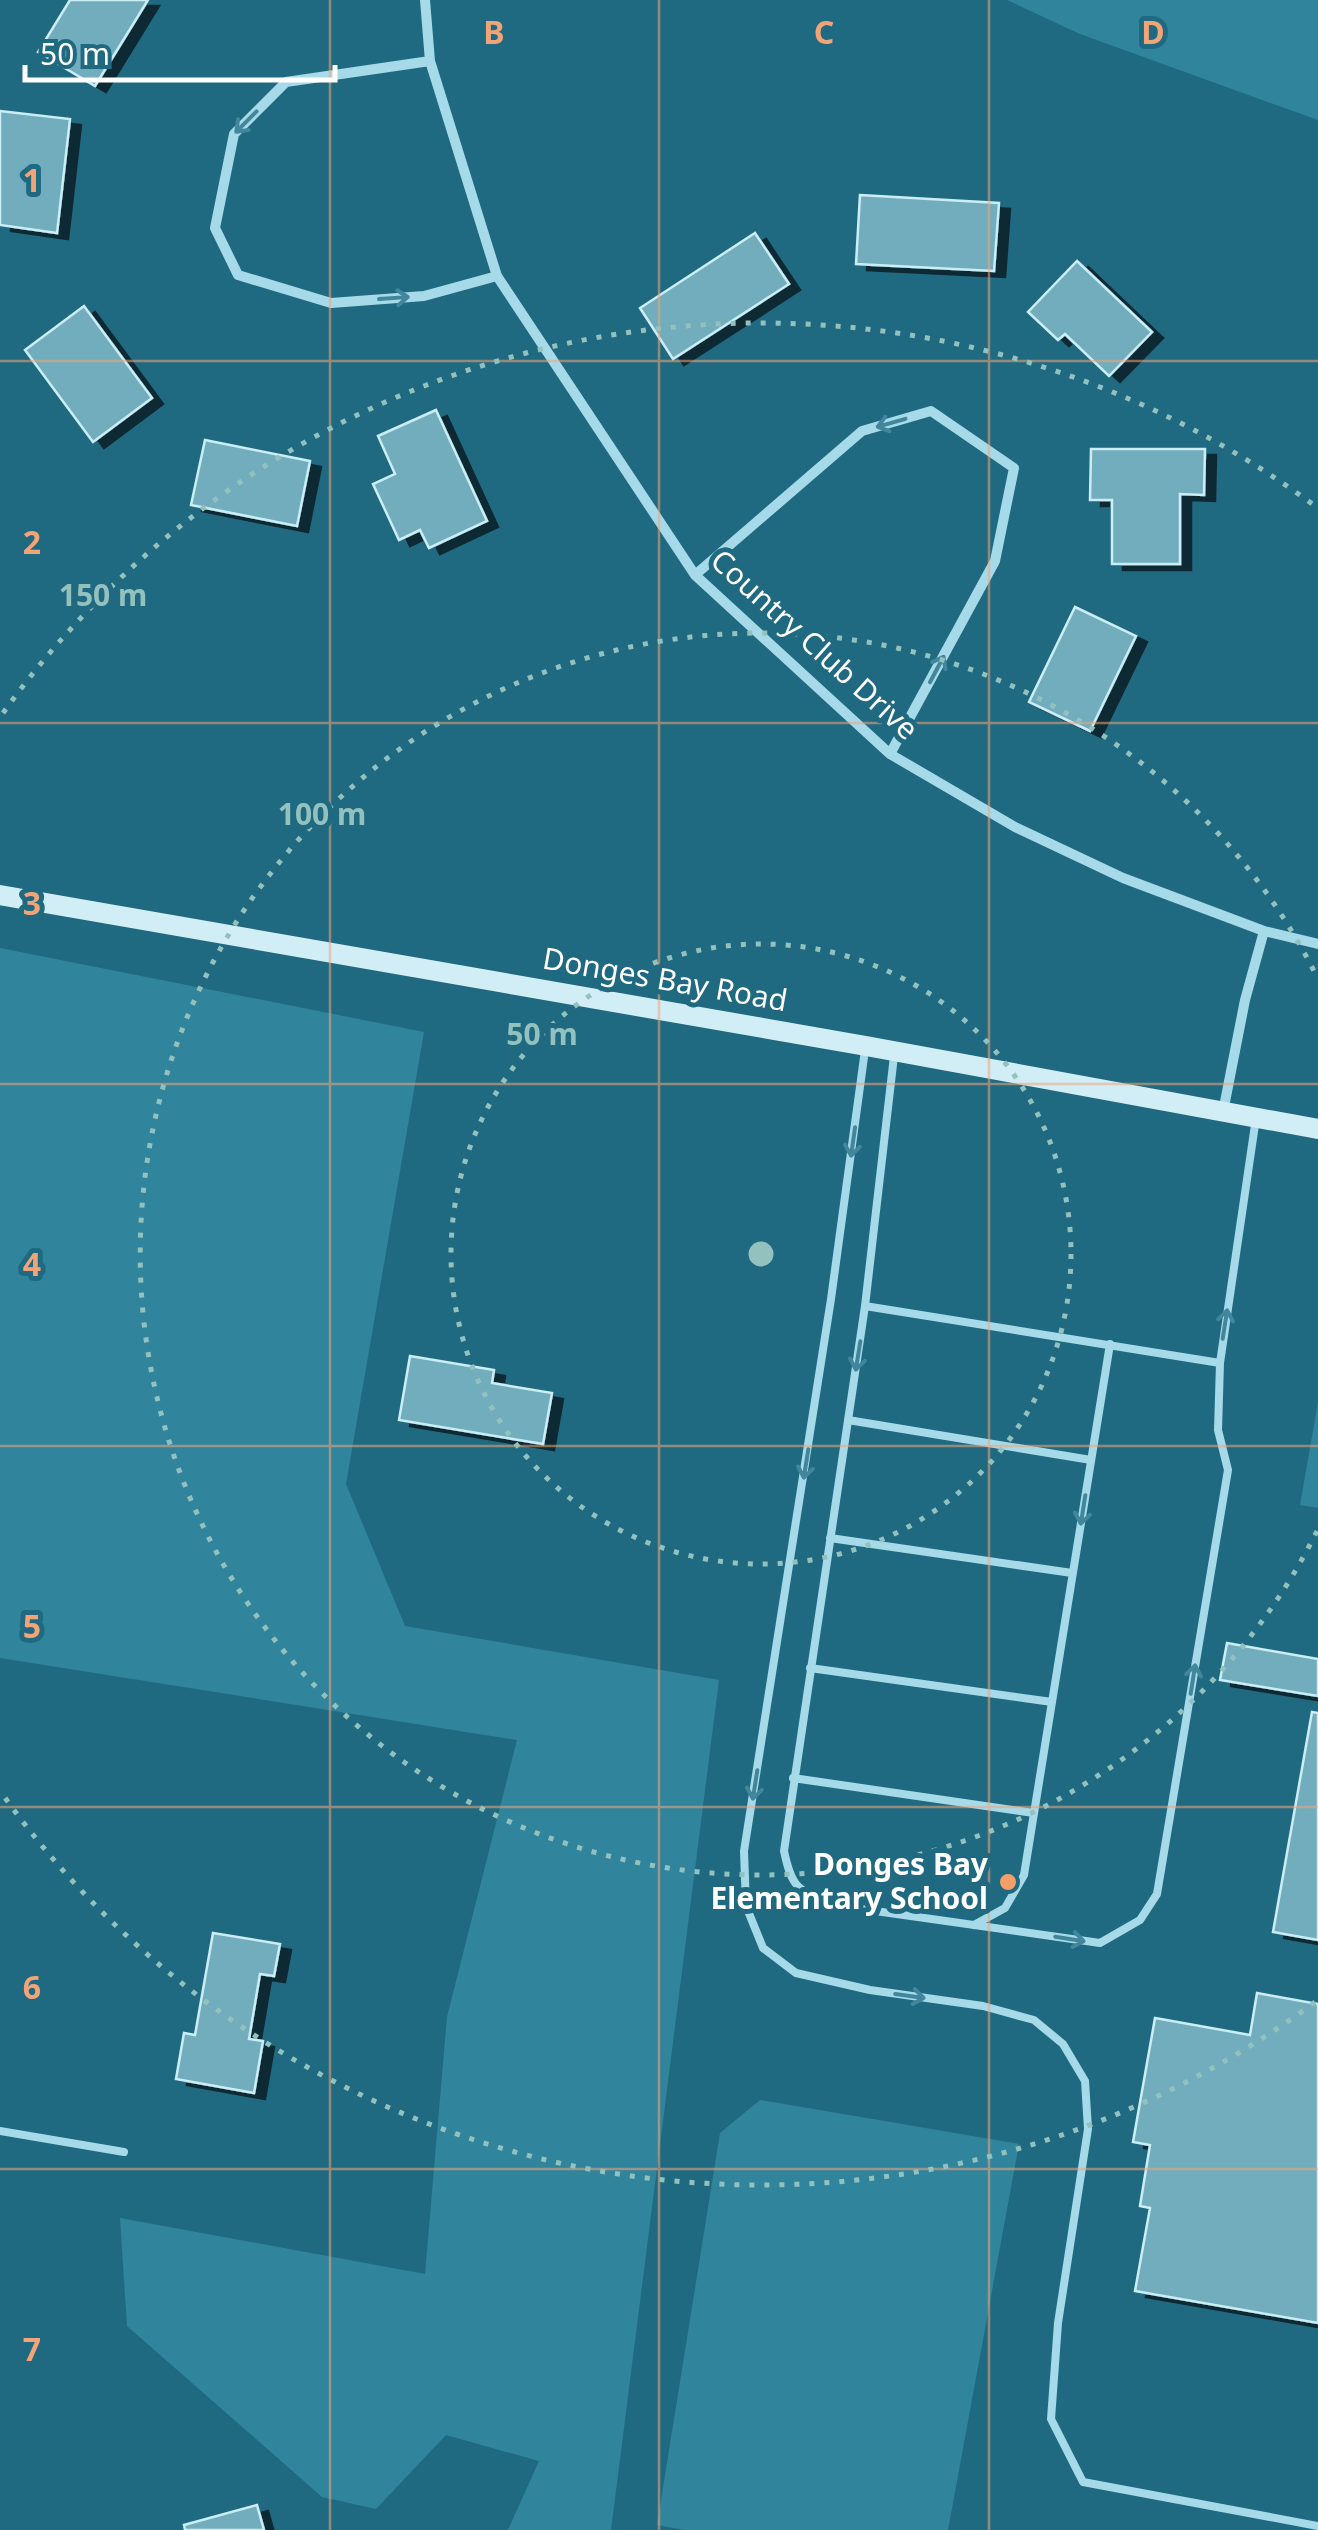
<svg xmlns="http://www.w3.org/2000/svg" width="1318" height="2530" viewBox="0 0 1318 2530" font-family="'Noto Sans',sans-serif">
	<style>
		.green { fill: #30859d }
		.building { fill: #72adbe; stroke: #caedf6; stroke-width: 2.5; filter: url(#shadow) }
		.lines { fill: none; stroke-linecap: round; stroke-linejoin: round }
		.lane { stroke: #a6dae8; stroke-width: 8 }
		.street { stroke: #a6dae8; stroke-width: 10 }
		.secondary { stroke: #d1edf6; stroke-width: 20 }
		.oneway { stroke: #42869b }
		.grid { fill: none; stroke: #f2a479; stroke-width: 2.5; stroke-opacity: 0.55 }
		.ring { fill: none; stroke: #93c1be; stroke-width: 5; stroke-dasharray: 5 10 }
		.poi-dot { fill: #f59e67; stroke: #206a81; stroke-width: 4 }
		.labels { text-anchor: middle; stroke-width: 10; stroke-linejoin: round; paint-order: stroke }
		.street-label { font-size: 30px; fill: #fff; stroke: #206a81 }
		.poi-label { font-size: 30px; font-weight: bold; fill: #fff; stroke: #206a81; text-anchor: end }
		.grid-label { font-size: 32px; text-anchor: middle; font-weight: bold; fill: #f2a479; stroke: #206a81; stroke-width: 10; stroke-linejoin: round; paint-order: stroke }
		.centre { fill: #93c1be; stroke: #206a81; stroke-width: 5 }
		.ring-label { font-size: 30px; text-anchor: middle; font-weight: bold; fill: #93c1be; stroke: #206a81; stroke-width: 10; stroke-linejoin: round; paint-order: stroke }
	</style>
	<defs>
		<filter id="shadow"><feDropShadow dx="11" dy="6" stdDeviation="0" flood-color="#0009"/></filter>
	</defs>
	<rect width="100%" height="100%" fill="#206a81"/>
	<path class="green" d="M 1007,0 L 1318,0 L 1318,120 L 1080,34 Z
		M 0,948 L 424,1032 L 346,1484 L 405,1626 L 719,1680 L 611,2530 L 508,2530 L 539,2461 L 446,2435 L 376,2509 L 322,2497 L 127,2326 L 120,2218 L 425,2274 L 447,2017 L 517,1740 L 0,1658 Z
		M 1318,1402 L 1318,1508 L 1300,1505 Z
		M 760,2100 L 1019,2144 L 948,2530 L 685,2530 L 657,2525 L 720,2133 Z"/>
	<path class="building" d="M 70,0 L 148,0 L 95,86 L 38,52 Z
		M 0,111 L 70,119 L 57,233 L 0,225 Z
		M 860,195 L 999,203 L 994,271 L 856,264 Z
		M 755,233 L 789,284 L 673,359 L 640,308 Z
		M 1077,261 L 1152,332 L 1109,376 L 1065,334 L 1058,340 L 1028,312 Z
		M 84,306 L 152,398 L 93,442 L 25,350 Z
		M 436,410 L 487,521 L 429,548 L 420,530 L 399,540 L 373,484 L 395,474 L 378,436 Z
		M 205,440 L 310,461 L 297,526 L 191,505 Z
		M 1091,449 L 1205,449 L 1204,495 L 1180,494 L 1180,564 L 1112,564 L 1112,500 L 1090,500 Z
		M 1075,607 L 1136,636 L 1090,731 L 1029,702 Z
		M 410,1356 L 494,1370 L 492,1383 L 552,1393 L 543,1444 L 399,1420 Z
		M 1227,1643 L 1318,1659 L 1318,1696 L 1220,1680 Z
		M 1312,1712 L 1318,1713 L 1318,1940 L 1273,1932 Z
		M 213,1933 L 280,1944 L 274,1976 L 260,1974 L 249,2039 L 263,2041 L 254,2093 L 176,2079 L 184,2033 L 195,2035 Z
		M 1257,1993 L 1318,2004 L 1318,2323 L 1135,2291 L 1150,2208 L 1140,2206 L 1150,2145 L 1133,2142 L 1155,2018 L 1250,2035 Z
		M 257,2505 L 264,2530 L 185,2530 L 184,2525 Z"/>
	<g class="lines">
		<path class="lane" d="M 865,1050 L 831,1299 L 744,1851 L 746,1906 L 763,1948 L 796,1973 L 870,1990 L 983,2006 L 1034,2020 L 1063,2044 L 1085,2081 L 1088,2129 L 1058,2323 L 1051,2419 L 1083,2482 L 1318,2526
			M 894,1056 L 865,1306 L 784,1851 C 792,1889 798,1890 833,1905 L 1100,1943 L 1140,1920 L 1157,1894 L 1228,1470 L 1218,1430 L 1220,1363 L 1256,1118
			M 865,1306 L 1220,1363
			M 848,1420 L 1091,1460
			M 830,1538 L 1072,1573
			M 810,1668 L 1052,1702
			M 793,1778 L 1034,1813
			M 974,1925 L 1005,1908 L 1024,1875 L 1110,1344
			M 0,2131 L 124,2152"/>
		<path class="street" d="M 425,0 L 430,61 L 497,276 L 695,575 L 890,754 L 1015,827 L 1123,878 L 1264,931 L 1318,944
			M 430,61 L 286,82 L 234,134 L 215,228 L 238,275 L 331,303 L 424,296 L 497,276
			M 695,575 L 862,431 L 931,411 L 1014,468 L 995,561 L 890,754
			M 1223,1112 L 1245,1000 L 1264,931"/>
		<path class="secondary" d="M 0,895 L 866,1046 L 1318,1129"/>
	</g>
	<defs><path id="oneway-shaft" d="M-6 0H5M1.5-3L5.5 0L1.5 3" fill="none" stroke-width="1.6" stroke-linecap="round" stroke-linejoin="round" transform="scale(2.5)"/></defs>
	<g class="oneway">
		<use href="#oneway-shaft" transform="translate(246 122) rotate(135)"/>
		<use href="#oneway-shaft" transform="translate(394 298) rotate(-4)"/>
		<use href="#oneway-shaft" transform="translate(891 423) rotate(164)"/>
		<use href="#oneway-shaft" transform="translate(937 669) rotate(-62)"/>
		<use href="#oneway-shaft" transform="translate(853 1142) rotate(98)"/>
		<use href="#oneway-shaft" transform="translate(1225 1324) rotate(-81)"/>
		<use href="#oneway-shaft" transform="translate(858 1356) rotate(99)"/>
		<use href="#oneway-shaft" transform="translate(806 1464) rotate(99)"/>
		<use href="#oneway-shaft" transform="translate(1083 1510) rotate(99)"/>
		<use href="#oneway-shaft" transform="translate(1193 1679) rotate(-81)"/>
		<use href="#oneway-shaft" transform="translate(755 1785) rotate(99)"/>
		<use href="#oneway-shaft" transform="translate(1070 1939) rotate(9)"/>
		<use href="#oneway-shaft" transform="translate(910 1996) rotate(8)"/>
	</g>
	<path class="grid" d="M 330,0 L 330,2530M 659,0 L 659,2530M 989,0 L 989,2530M 0,361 L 1318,361M 0,723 L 1318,723M 0,1084 L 1318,1084M 0,1446 L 1318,1446M 0,1807 L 1318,1807M 0,2169 L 1318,2169"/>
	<g class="ring">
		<circle cx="761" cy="1254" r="310"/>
		<path d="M1317 1531A621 621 0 1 1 1317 977"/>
		<path d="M1315 2002A931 931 0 0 1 3 1795M3 713A931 931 0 0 1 1315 506"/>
	</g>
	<circle class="poi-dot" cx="1008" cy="1882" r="10"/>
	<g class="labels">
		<g class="street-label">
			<text transform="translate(814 645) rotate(42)" y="10">Country Club Drive</text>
			<text transform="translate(665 980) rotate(10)" y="10">Donges Bay Road</text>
		</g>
		<g class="poi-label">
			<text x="988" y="1875">Donges Bay<tspan x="988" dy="34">Elementary School</tspan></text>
		</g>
	</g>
	<g class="grid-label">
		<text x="494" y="44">B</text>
		<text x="824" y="44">C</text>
		<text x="1153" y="44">D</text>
		<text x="32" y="192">1</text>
		<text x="32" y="554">2</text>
		<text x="32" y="915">3</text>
		<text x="32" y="1276">4</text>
		<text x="32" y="1638">5</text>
		<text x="32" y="1999">6</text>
		<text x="32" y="2361">7</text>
	</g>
	<circle cx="761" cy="1254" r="15" class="centre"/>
	<g class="ring-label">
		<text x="103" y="606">150 m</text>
		<text x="322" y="825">100 m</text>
		<text x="542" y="1045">50 m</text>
	</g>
	<path d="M25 65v15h310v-15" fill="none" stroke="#ffffff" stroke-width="5"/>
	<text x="40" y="65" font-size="30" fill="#ffffff" stroke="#206a81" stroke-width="8" paint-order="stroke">50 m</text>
</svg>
